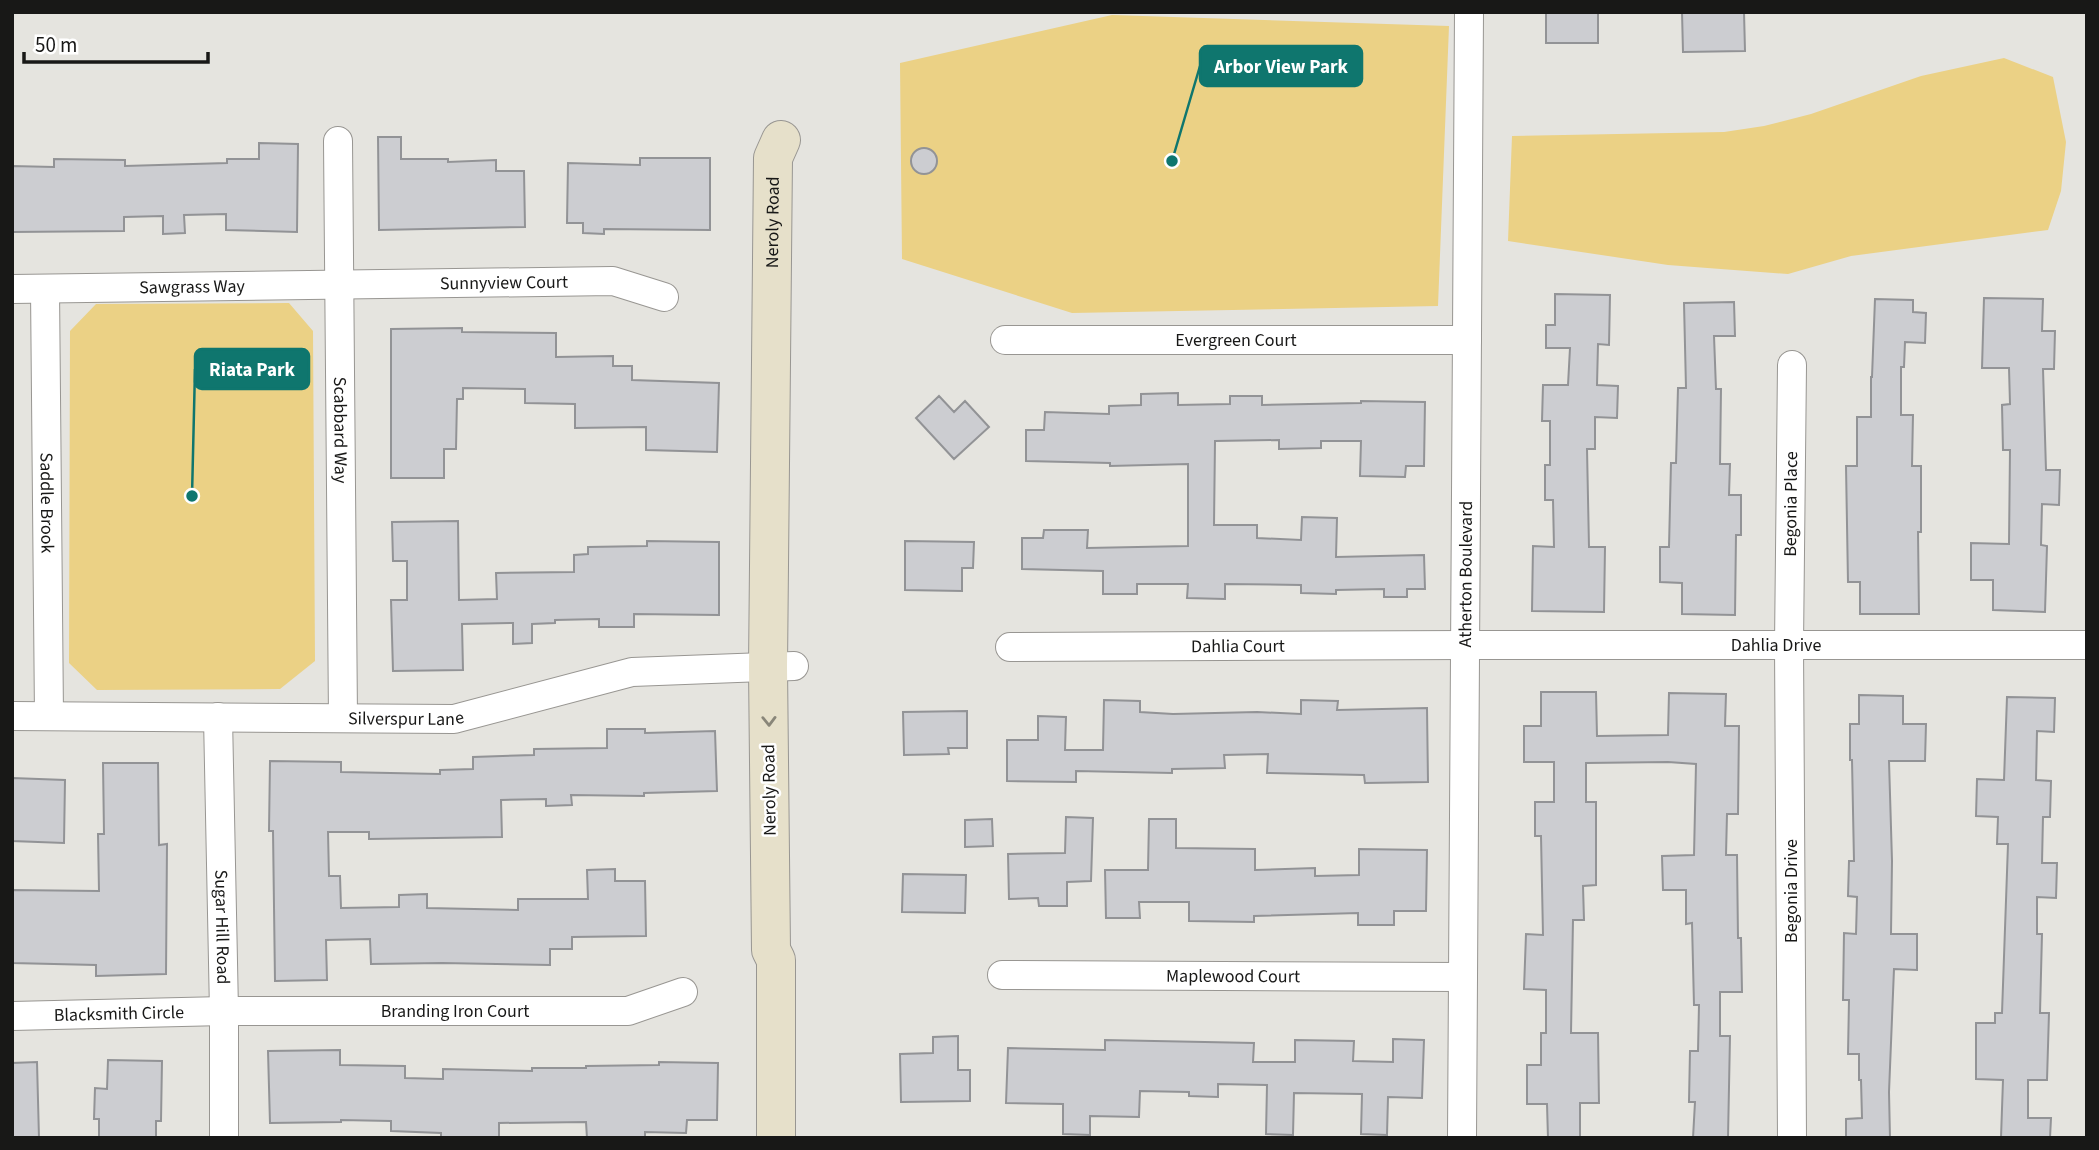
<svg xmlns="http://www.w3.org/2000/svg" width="2099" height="1150" viewBox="0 0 2099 1150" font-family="'Source Sans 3',sans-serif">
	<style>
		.park { fill: #ebd185 }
		.building { fill: #cccdd1; stroke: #929396; stroke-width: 2 }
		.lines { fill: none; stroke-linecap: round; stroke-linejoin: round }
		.street-casing { stroke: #989692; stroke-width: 30 }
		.secondary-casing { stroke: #989692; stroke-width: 40 }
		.street { stroke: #fff; stroke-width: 28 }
		.secondary { stroke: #e6e0ca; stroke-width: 38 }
		.oneway { stroke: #898679 }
		.labels { text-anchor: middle; stroke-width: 5; stroke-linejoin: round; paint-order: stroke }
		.street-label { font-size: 18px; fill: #181817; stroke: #fff }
		.leader { fill: none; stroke: #0f766e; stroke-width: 2.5 }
		.callout-dot { fill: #0f766e; stroke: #fff; stroke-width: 2.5 }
		.callout { fill: #0f766e; stroke: #0f766e; stroke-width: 2.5 }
		.callout-label { font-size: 19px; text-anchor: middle; font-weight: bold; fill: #fff }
	</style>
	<rect width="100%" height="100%" fill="#e5e4df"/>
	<path class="park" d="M 1112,15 L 1449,26 L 1438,306 L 1072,313 L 902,259 L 900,63 Z
		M 2004,58 L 2053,77 L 2066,142 L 2061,191 L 2048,230 L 1851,256 L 1788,274 L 1668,265 L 1508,241 L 1512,136 L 1724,132 L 1764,126 L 1811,114 L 1921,76 Z
		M 289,303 L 313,331 L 315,661 L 280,689 L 97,690 L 69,663 L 70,331 L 96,304 Z"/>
	<path class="building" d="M 1546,12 L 1598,12 L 1598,43 L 1546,43 Z
		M 1682,12 L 1744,12 L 1745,51 L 1683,52 Z
		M 378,137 L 401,137 L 401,159 L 448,159 L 448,162 L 496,160 L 496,171 L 524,171 L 525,227 L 379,230 Z
		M 259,143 L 298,144 L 297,232 L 226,230 L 226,214 L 184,215 L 185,233 L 163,234 L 163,216 L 124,217 L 124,231 L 12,232 L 12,166 L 54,167 L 54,159 L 125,160 L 125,166 L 227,163 L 227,159 L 259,159 Z
		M911 161a13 13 0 1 1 26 0a13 13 0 1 1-26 0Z
		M 640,158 L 710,158 L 710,230 L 604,229 L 604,234 L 583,233 L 583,223 L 567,223 L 568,163 L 640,165 Z
		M 1555,294 L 1610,295 L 1609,345 L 1598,344 L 1597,385 L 1618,386 L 1617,418 L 1595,417 L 1595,449 L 1587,449 L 1589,547 L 1605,547 L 1604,612 L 1532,611 L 1533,546 L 1554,547 L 1553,500 L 1545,500 L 1545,465 L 1550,465 L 1550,421 L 1542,421 L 1543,385 L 1568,385 L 1570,348 L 1546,348 L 1546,325 L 1555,325 Z
		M 1984,298 L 2043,299 L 2042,331 L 2055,331 L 2054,369 L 2043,369 L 2046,470 L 2060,470 L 2059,505 L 2042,504 L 2041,545 L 2047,546 L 2045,612 L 1993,610 L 1993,580 L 1971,580 L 1971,543 L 2009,544 L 2010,450 L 2003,450 L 2002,405 L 2010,404 L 2009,368 L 1982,368 Z
		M 1875,299 L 1913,300 L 1913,312 L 1926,313 L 1925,343 L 1905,342 L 1904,367 L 1901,367 L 1901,415 L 1913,415 L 1912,466 L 1921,466 L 1921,532 L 1918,532 L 1919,614 L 1860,614 L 1860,582 L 1848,582 L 1846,466 L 1857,466 L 1857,417 L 1871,417 L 1871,377 L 1872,377 Z
		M 1734,302 L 1735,336 L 1714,336 L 1716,389 L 1721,389 L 1720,464 L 1730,464 L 1729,495 L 1741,495 L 1741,535 L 1736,535 L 1735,615 L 1682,614 L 1682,583 L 1660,582 L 1660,547 L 1669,547 L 1671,463 L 1676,463 L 1678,388 L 1686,388 L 1684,303 Z
		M 462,328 L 462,332 L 556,333 L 556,357 L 613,356 L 613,366 L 632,366 L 632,380 L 719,383 L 717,452 L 646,450 L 646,427 L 575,428 L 575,404 L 525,403 L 525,389 L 463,388 L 463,399 L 457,399 L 456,449 L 444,449 L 444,478 L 391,478 L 391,329 Z
		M 1178,393 L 1178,405 L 1230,404 L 1230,396 L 1262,396 L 1262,405 L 1361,403 L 1361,401 L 1425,402 L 1424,466 L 1406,466 L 1405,477 L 1360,476 L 1361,441 L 1321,441 L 1321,448 L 1279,449 L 1279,440 L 1215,441 L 1214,525 L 1257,525 L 1257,538 L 1301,540 L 1302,517 L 1337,518 L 1336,557 L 1424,555 L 1425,589 L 1407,589 L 1407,597 L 1384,597 L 1384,589 L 1336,590 L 1336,594 L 1301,593 L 1301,585 L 1225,584 L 1225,599 L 1187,598 L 1188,584 L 1137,584 L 1137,594 L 1103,594 L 1103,571 L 1022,569 L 1022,538 L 1043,538 L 1044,530 L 1088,530 L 1087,548 L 1188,546 L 1188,464 L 1110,466 L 1110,463 L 1026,461 L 1026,430 L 1044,430 L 1045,412 L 1109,414 L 1109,406 L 1141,405 L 1141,394 Z
		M 939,396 L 954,412 L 965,401 L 989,427 L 954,459 L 916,418 Z
		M 458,521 L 459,600 L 497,599 L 496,573 L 574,572 L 574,555 L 588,554 L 588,547 L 647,546 L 647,541 L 719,542 L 719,615 L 634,614 L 634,627 L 599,627 L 599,619 L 555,620 L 555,623 L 532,624 L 532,643 L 513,644 L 513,623 L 462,624 L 463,670 L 393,671 L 391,600 L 407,600 L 407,561 L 393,561 L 392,522 Z
		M 905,541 L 974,542 L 973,568 L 962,568 L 962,591 L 905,590 Z
		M 1541,692 L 1596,692 L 1597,736 L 1668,735 L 1669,693 L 1726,694 L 1725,726 L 1739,726 L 1738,814 L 1727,814 L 1726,855 L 1737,855 L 1738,938 L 1741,938 L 1742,992 L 1720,992 L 1720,1036 L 1730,1036 L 1728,1138 L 1693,1138 L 1695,1102 L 1689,1102 L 1690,1051 L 1698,1051 L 1699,1005 L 1694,1005 L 1692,923 L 1686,924 L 1686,890 L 1663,890 L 1662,856 L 1694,855 L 1696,764 L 1668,762 L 1586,763 L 1586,802 L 1596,802 L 1596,885 L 1583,886 L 1584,920 L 1573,920 L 1571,1033 L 1598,1033 L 1599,1103 L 1580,1103 L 1580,1138 L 1548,1138 L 1547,1104 L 1527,1104 L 1527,1065 L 1541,1065 L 1541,1033 L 1546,1033 L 1546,990 L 1524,989 L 1526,934 L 1543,935 L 1541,836 L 1535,836 L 1535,802 L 1554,802 L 1554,762 L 1524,762 L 1524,726 L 1541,726 Z
		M 1859,695 L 1903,696 L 1903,724 L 1926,724 L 1925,761 L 1889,761 L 1892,861 L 1891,934 L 1917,934 L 1917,970 L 1894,969 L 1889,1092 L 1890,1138 L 1846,1138 L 1846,1119 L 1862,1118 L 1861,1080 L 1859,1080 L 1859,1054 L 1848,1054 L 1849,1000 L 1843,1000 L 1844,933 L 1856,934 L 1857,897 L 1848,896 L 1849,861 L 1854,861 L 1852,760 L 1850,760 L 1850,724 L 1859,724 Z
		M 2007,697 L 2055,698 L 2054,732 L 2037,731 L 2036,780 L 2051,781 L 2050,817 L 2043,817 L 2042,863 L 2057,863 L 2056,898 L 2037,897 L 2037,934 L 2042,934 L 2040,1013 L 2049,1013 L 2047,1080 L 2028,1080 L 2028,1118 L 2051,1118 L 2050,1138 L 2001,1138 L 2003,1080 L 1976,1079 L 1976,1023 L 1995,1023 L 1995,1013 L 2002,1013 L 2008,844 L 1997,844 L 1998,817 L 1976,816 L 1977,779 L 2004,780 Z
		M 1104,700 L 1140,701 L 1140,712 L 1173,714 L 1257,712 L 1301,714 L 1301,700 L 1338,701 L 1337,710 L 1427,708 L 1428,782 L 1365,783 L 1364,775 L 1267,773 L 1268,754 L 1224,755 L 1225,768 L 1172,769 L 1172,773 L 1076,771 L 1076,782 L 1007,781 L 1007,740 L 1038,740 L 1038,716 L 1066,717 L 1065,750 L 1103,750 Z
		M 967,711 L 967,748 L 948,748 L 949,754 L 904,755 L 903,712 Z
		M 607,729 L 645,729 L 645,733 L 715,731 L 717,791 L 644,793 L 644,796 L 571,795 L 572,805 L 546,806 L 546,799 L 501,800 L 502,837 L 369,839 L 369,832 L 328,832 L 329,876 L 340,876 L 341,908 L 399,907 L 399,895 L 427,894 L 427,908 L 518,910 L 518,899 L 588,899 L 587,870 L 615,869 L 615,881 L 645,881 L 646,936 L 572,937 L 572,949 L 550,949 L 550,965 L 442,963 L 371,964 L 370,939 L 326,940 L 327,980 L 275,981 L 273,831 L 269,831 L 270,761 L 341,762 L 341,772 L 440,774 L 440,770 L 473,769 L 473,757 L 534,755 L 534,749 L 607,748 Z
		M 103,763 L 158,763 L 159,845 L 167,844 L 166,974 L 96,976 L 96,965 L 12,963 L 12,890 L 99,891 L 98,834 L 104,834 Z
		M 12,778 L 65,780 L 64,843 L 12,841 Z
		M 1066,817 L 1093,818 L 1091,881 L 1067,882 L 1067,906 L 1039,906 L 1038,898 L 1009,899 L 1008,854 L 1065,853 Z
		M 992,819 L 993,846 L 965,847 L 965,820 Z
		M 1149,819 L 1176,819 L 1176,848 L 1255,849 L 1255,870 L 1315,868 L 1315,876 L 1359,875 L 1359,849 L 1427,850 L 1426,911 L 1394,911 L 1394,925 L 1358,925 L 1358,913 L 1254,916 L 1254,922 L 1189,921 L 1189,902 L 1139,902 L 1140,918 L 1106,918 L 1105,870 L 1148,870 Z
		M 903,874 L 966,875 L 965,913 L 902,912 Z
		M 958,1036 L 958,1070 L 970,1070 L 970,1101 L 901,1102 L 900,1054 L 933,1053 L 933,1037 Z
		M 1393,1039 L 1424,1040 L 1422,1098 L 1388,1097 L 1387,1135 L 1361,1134 L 1362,1094 L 1294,1093 L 1293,1135 L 1266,1134 L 1267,1085 L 1218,1084 L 1218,1097 L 1189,1096 L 1189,1092 L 1140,1091 L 1139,1117 L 1090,1116 L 1090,1135 L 1063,1134 L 1063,1104 L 1006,1103 L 1008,1048 L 1105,1050 L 1105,1040 L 1254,1043 L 1253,1062 L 1295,1062 L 1295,1040 L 1354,1041 L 1353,1061 L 1393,1062 Z
		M 340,1050 L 340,1065 L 405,1066 L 405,1078 L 443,1079 L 443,1069 L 532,1071 L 532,1068 L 586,1068 L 586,1066 L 659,1065 L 659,1062 L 718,1063 L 717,1120 L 687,1120 L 686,1133 L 645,1132 L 645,1138 L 587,1138 L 586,1122 L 499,1123 L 499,1138 L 441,1138 L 441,1133 L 391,1131 L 391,1121 L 341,1120 L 341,1122 L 270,1123 L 268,1051 Z
		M 108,1060 L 162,1061 L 161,1121 L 156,1121 L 156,1138 L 99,1138 L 99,1119 L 94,1119 L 95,1088 L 107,1089 Z
		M 37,1062 L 39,1138 L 12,1138 L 12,1063 Z"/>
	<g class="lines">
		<defs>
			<g id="street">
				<path id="s1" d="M 338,141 L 343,718"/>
				<path id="s2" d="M 12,289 L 613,281 L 664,297"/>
				<path id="s3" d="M 45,289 L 49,716"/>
				<path id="s4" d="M 1005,340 L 1467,340"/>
				<path id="s5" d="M 1010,647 L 1465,645 L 2087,645"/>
				<path id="s6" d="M 12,716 L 454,719 L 632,672 L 794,666"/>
				<path id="s7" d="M 218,717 L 224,1011 L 224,1138"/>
				<path id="s8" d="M 1002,975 L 1463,977"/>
				<path id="s9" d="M 12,1016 L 224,1011 L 628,1011 L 683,992"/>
				<path id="s10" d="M 1462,1138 L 1469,12"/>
				<path id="s11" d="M 1792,1138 L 1789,645 L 1792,365"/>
			</g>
			<g id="secondary">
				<path id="s12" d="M 776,1138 L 776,960 L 771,950 L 768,667 L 773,158 L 781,140"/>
			</g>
		</defs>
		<use href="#street" class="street-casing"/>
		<use href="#secondary" class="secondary-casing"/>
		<use href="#street" class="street"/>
		<use href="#secondary" class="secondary"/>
	</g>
	<defs><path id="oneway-chevron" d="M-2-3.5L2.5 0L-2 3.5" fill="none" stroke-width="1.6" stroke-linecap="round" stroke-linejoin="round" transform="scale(1.75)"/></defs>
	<use class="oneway" href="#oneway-chevron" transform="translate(769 721) rotate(89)"/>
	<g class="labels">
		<g class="street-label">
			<text dy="6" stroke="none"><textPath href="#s12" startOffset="917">Neroly Road</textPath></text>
			<text dy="6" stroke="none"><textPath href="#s2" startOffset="492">Sunnyview Court</textPath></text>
			<text dy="6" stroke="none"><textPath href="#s2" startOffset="180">Sawgrass Way</textPath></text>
			<text dy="6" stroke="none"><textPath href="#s4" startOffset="231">Evergreen Court</textPath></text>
			<text dy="6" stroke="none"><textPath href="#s1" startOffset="289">Scabbard Way</textPath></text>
			<text dy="6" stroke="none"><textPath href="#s3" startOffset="214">Saddle Brook</textPath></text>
			<text dy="6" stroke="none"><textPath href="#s11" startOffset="634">Begonia Place</textPath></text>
			<text dy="6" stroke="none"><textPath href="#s10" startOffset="564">Atherton Boulevard</textPath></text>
			<text dy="6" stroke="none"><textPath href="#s5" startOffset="766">Dahlia Drive</textPath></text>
			<text dy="6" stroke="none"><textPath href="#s5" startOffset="228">Dahlia Court</textPath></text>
			<text dy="6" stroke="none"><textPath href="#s6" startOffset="394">Silverspur Lane</textPath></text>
			<text transform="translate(769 790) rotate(-91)" y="6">Neroly Road</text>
			<text transform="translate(1791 891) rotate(-90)" y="6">Begonia Drive</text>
			<text dy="6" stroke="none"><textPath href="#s7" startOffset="210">Sugar Hill Road</textPath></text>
			<text dy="6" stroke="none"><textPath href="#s8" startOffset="231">Maplewood Court</textPath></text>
			<text dy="6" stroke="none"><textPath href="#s9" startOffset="443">Branding Iron Court</textPath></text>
			<text dy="6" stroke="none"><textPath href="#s9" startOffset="107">Blacksmith Circle</textPath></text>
		</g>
	</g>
	<path class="leader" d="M1172 161L1200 66M192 496L195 369"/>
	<g class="callout-dot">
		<circle cx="1172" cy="161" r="7"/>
		<circle cx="192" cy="496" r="7"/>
	</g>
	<g class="callout">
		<rect x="1200" y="46" width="162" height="40" rx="7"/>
		<rect x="195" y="349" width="114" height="40" rx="7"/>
	</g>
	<g class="callout-label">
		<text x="1281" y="73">Arbor View Park</text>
		<text x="252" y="376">Riata Park</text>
	</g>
	<rect width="2099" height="1150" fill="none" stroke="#181817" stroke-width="28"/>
	<path d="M24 52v10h184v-10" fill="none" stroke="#181817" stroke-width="3.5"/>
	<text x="35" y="52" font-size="21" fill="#181817" stroke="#ffffff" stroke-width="5" paint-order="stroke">50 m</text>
</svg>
